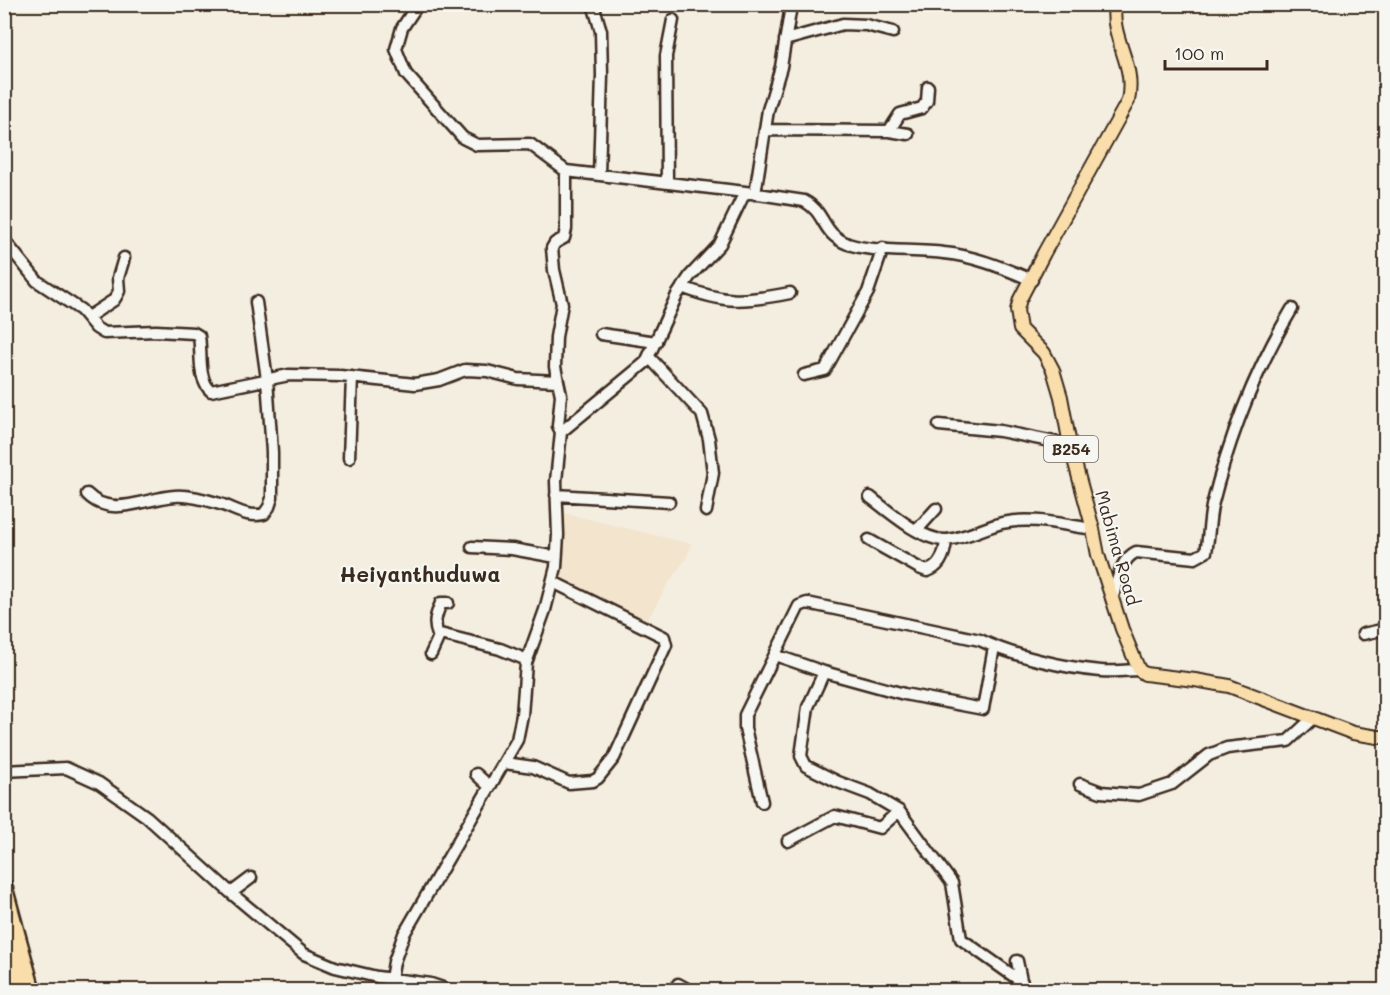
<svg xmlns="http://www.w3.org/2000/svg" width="1390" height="995" viewBox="0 0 1390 995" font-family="Mali,sans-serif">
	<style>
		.built { fill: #f2e4cd }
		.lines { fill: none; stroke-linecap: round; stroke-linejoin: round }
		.minor-casing { stroke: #3b2a1e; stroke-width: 15 }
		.major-casing { stroke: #3b2a1e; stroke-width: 16 }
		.highway-casing { stroke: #3b2a1e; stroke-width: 20 }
		.minor { stroke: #f6f6f2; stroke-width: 10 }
		.major { stroke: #f9ddab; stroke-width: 12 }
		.highway { stroke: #f9ddab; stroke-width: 15 }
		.labels { text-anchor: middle; stroke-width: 4.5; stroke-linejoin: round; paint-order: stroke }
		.shield { fill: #f6f6f2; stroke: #73675e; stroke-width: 1.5 }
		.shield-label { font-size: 16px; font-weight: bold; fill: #3b2a1e }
		.street-label { font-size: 18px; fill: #3b2a1e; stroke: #f6f6f2 }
		.quarter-label { font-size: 21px; font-weight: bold; fill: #3b2a1e; stroke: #f6f6f2 }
	</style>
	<rect width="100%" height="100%" fill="#f4eee1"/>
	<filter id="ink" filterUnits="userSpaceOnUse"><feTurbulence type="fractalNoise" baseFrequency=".0167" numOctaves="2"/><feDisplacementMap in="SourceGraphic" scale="12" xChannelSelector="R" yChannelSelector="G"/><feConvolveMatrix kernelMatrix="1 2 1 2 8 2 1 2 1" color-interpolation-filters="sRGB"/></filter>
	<g filter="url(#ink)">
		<path class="built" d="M 563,513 L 692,544 L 685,560 L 668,584 L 647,621 L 560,577 L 565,543 Z"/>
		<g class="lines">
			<defs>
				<path id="minor" d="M 418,4 L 402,28 L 396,49 L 406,74 L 463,138 L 477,145 L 530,144 L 566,171 L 745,192
					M 593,4 L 601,31 L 602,75 L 599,175
					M 785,40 L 843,24 L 866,25 L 893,32
					M 765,130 L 889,131
					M 908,134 L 889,131 L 900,114 L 922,108 L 927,101 L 928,87
					M 667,183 L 666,56 L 673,20
					M 755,194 L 768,110 L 781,67 L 790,12 L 792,4
					M 4,240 L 37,281 L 81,310 L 96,328 L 104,333 L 156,331 L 194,333 L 199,336 C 202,353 197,379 211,391 L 289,375 L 340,376 L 415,384 L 439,380 L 465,370 L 487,371 L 518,379 L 557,381
					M 682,287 C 726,304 744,302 790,293
					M 88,317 L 114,300 L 117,295 L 119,291 L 118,278 L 124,258
					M 601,334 L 656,342
					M 649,357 L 702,414 L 709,439 L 713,473 L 706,511
					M 804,375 L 825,370 L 868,292 L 883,248
					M 939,425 L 1000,431 L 1070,445
					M 561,432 L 558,426 L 561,395 L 555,367 L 556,337 L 562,304 L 554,270 L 552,248 L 555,243 L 564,238 L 566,229 L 566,171
					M 349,458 L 352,377
					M 87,494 C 111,519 145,498 175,496 C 188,495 207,500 220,504 C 236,509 247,518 264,514 L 269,507 L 272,498 L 272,452 L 267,379 L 256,302
					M 556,495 L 669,502
					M 870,497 C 888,511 921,540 945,540 C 960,540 986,527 1002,523 C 1032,516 1063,525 1093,529
					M 917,530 L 936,509
					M 869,540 L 919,568 L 927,571 C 941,567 945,553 946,540
					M 472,547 L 512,549 L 556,557
					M 1112,600 C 1117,584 1119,560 1136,552 L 1195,558 L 1206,552 C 1209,537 1209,521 1212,506 C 1229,438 1256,369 1292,309
					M 1363,634 L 1386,629
					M 438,635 C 433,623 436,615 441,603 L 448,603
					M 431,654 L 440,634 L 500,649 L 527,660
					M 775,655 L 824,672 L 904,694 L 983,709 L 994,647
					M 824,672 L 808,707 L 801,756 L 806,766 L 838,782 L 870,794 L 899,811 L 952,883 L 961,939 L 1022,982
					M 505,763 L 533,767 L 569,783 L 593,781 L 598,778 L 614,758 L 666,645 L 664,637 L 553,582
					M 4,771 L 66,768 L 99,783 L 147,817 L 231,893 L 304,954 L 335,967 L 377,977 L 431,984 L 449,990
					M 476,774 L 490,787
					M 1080,784 L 1101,792 L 1139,795 L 1172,784 L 1209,755 L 1227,748 L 1288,741 L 1314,717
					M 762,802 L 745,728 L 745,715 L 799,606 L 807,603 L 980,640 C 1012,656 1066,668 1101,671 C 1114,672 1126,670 1139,670
					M 788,841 L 835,816 L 880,828 L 899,811
					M 231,893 L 251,878
					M 1017,961 L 1023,990
					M 678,984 L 689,990
					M 389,990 L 394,962 L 404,934 L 517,740 L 522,715 L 526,663 L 545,610 L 556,567 L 558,535 L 556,481 L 561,432 L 646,362 L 677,295 L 690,276 L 720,244 L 745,192 L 804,201 C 827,213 820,233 848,244 C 874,253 916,249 944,253 C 975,256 1003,268 1032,280"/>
				<path id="major" d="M 1115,4 C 1114,12 1114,21 1116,29 C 1122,56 1134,72 1128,101 L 1044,253 L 1020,299 L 1017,310 L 1020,329 L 1044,353 L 1053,370 L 1061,397 L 1070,445 L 1093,529 L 1098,555 L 1122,629 L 1139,670 L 1145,674 L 1195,680 L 1229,686 L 1353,733 L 1378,737 L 1386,737"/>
				<path id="highway" d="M 4,887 L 32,990
					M 4,937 L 19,990"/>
			</defs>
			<use href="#minor" class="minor-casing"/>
			<use href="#major" class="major-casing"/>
			<use href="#highway" class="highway-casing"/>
			<use href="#minor" class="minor"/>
			<use href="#major" class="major"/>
			<use href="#highway" class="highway"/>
		</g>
	</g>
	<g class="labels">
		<rect class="shield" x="1044" y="436" width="54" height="26" rx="4.5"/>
		<g class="shield-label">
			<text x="1071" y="455">B254</text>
		</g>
		<g class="street-label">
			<text transform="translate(1117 548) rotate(74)" y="6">Mabima Road</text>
		</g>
		<g class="quarter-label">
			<text x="420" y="582">Heiyanthuduwa</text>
		</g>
	</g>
	<rect width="1390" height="995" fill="none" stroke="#f6f6f2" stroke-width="24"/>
	<rect x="12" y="12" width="1366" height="971" fill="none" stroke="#3b2a1e" stroke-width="2" filter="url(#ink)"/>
	<path d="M1165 60v9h102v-9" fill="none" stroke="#3b2a1e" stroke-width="3"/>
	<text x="1174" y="60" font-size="18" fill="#3b2a1e" stroke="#f6f6f2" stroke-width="4.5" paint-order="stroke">100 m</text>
</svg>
